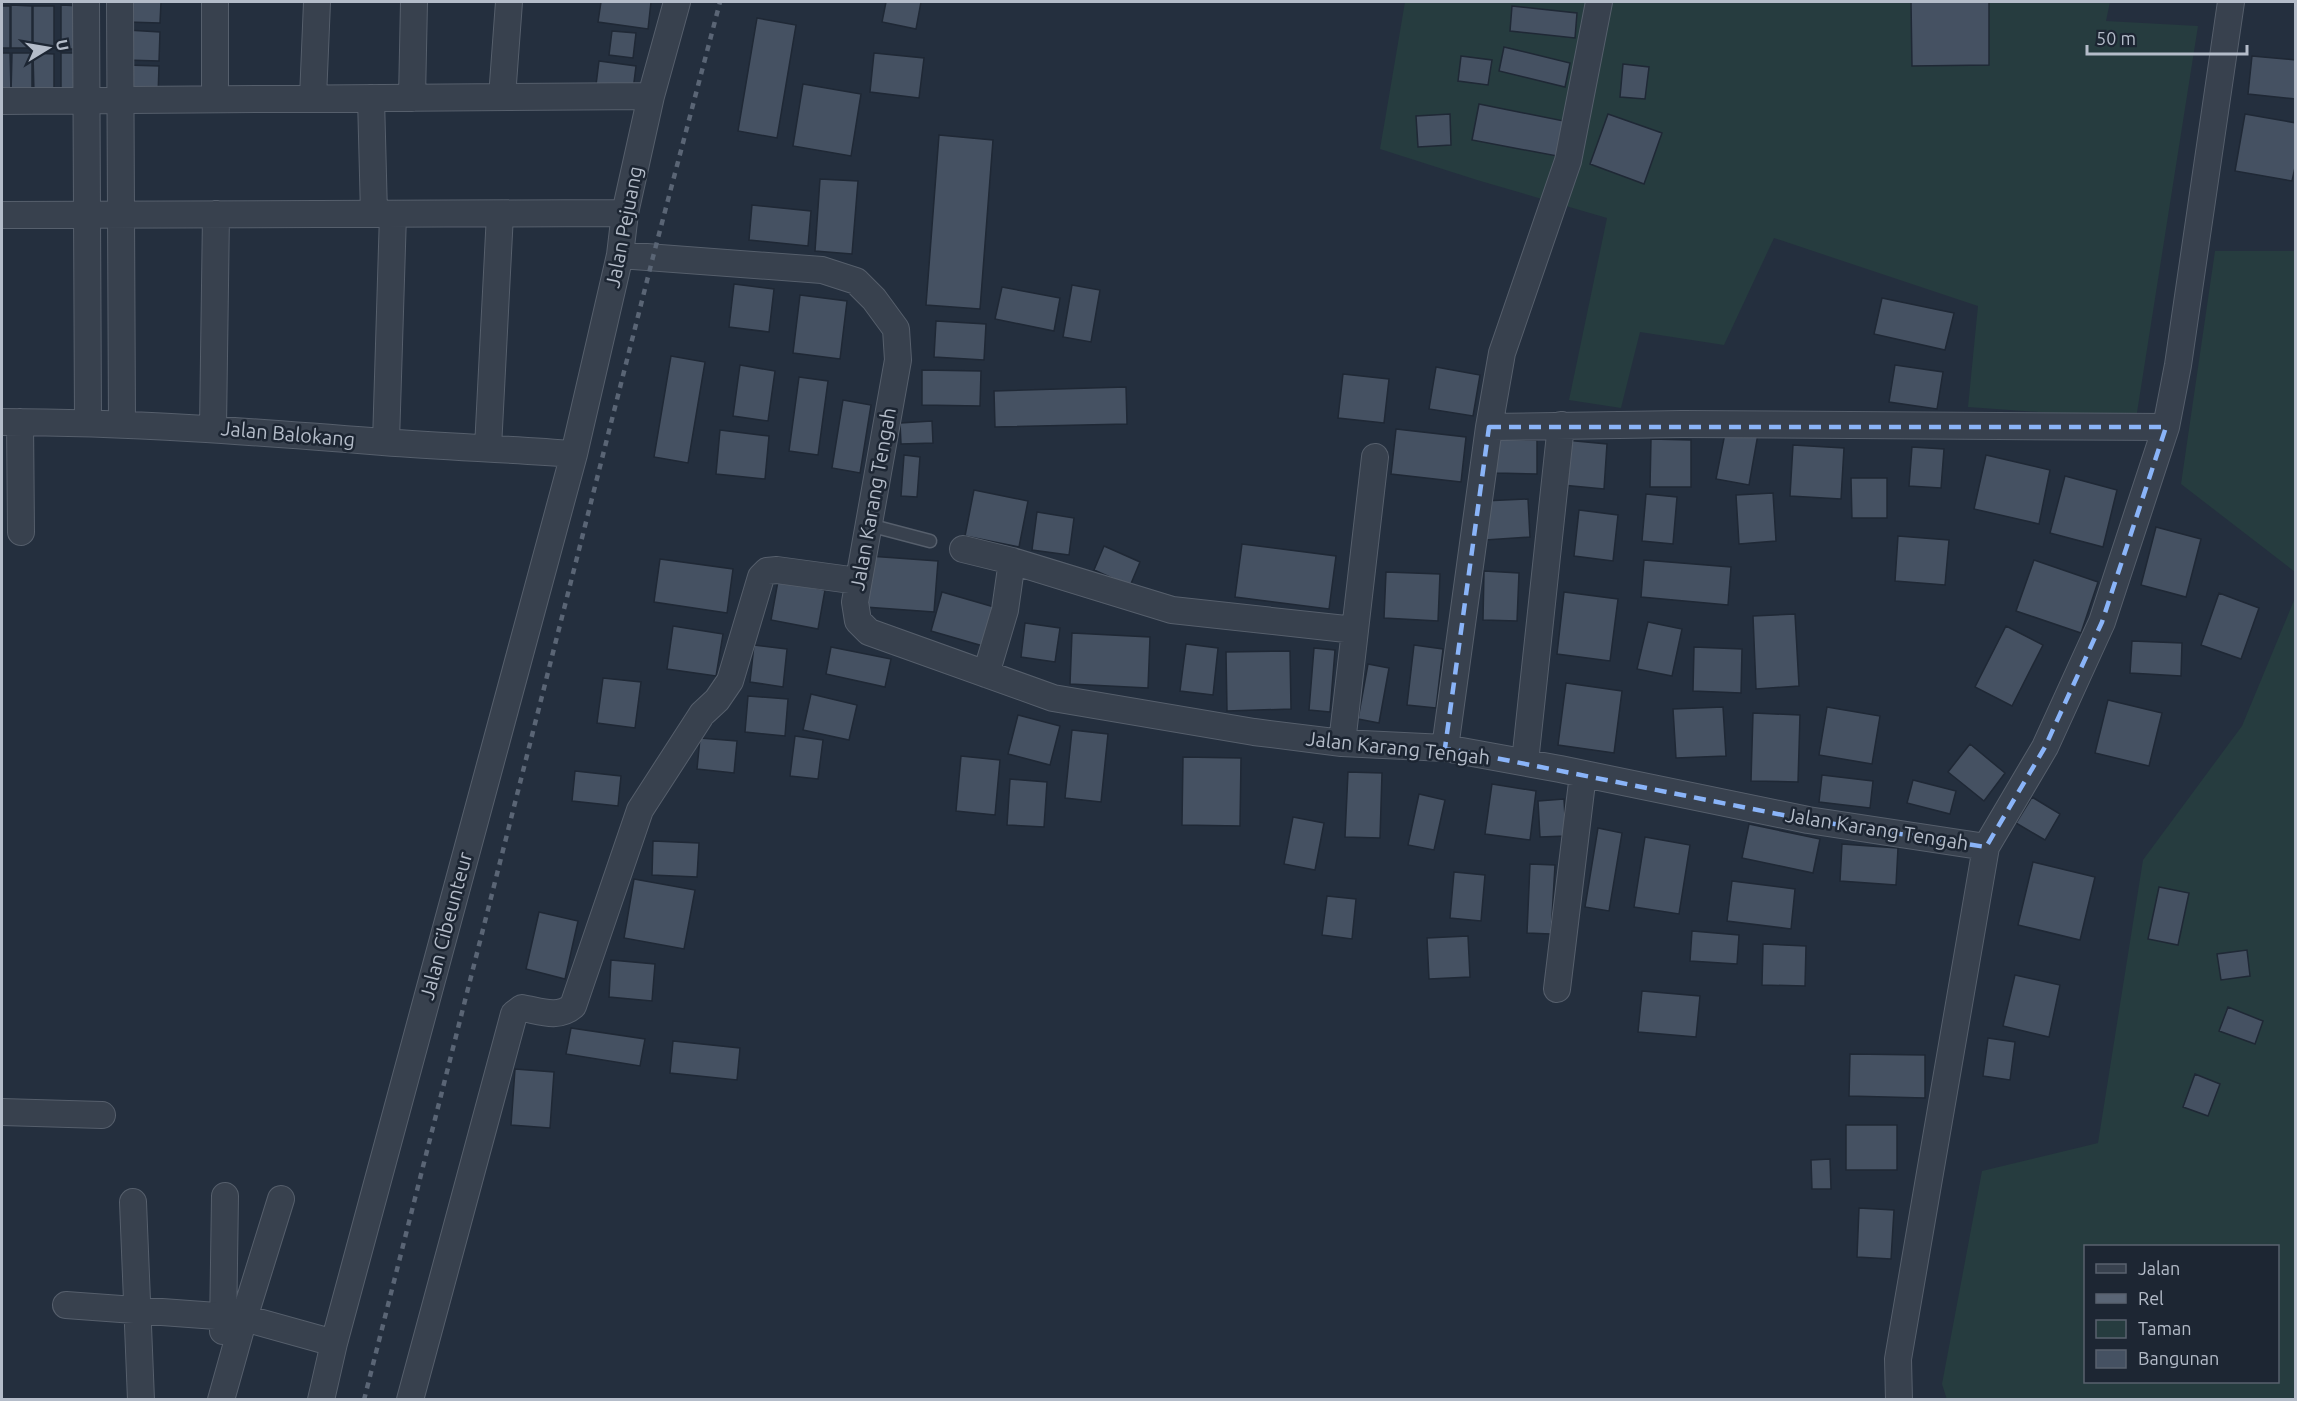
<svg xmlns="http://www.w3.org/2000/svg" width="2297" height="1401" viewBox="0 0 2297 1401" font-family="Ubuntu,sans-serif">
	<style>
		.green { fill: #263c3f; fill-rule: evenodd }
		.building { fill: #455162; stroke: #1f2835; stroke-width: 1.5 }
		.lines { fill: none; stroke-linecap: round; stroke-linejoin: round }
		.lane-casing { stroke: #565f6c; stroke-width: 15 }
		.street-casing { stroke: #565f6c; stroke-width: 28 }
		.lane { stroke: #38414e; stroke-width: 12 }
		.street { stroke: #38414e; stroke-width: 26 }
		.rail { stroke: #5a6575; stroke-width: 4.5; stroke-dasharray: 6 6; stroke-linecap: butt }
		.marked { fill: none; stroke: #8ab4f8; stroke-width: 4.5; stroke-dasharray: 12 8; stroke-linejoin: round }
		.labels { text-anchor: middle; stroke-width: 5; stroke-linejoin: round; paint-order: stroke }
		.street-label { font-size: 20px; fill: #b4bcc9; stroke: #1d2633 }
	</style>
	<rect width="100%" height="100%" fill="#242f3e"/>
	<path class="green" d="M 1405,2 L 2110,2 L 2106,21 L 2198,26 L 2136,419 L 1968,407 L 1978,306 L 1774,238 L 1724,345 L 1640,332 L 1621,408 L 1569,400 L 1607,218 L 1477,180 L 1380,149 Z
		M 2215,251 L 2295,251 L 2295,572 L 2181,484 Z
		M 2295,598 L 2295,1399 L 1947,1400 L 1942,1384 L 1982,1171 L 2098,1143 L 2143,860 L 2242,726 ZM 2086,1246 L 2278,1246 L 2278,1382 L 2086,1382 Z"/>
	<path class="building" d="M 128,2 L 161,2 L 160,23 L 127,22 Z
		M 601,2 L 651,2 L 648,29 L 598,22 Z
		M 886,2 L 921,2 L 916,29 L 882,22 Z
		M 1911,2 L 1989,2 L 1989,65 L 1912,66 Z
		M 11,5 L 32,6 L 32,48 L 11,48 Z
		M 61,5 L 81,6 L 81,49 L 61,49 Z
		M 2,6 L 10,6 L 10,48 L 2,48 Z
		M 33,6 L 54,6 L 54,48 L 33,49 Z
		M 1512,6 L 1577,13 L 1575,38 L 1510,31 Z
		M 757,18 L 796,25 L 777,138 L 738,131 Z
		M 127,30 L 160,32 L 159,61 L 126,60 Z
		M 612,31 L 636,33 L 633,58 L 609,55 Z
		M 1504,47 L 1570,63 L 1565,87 L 1499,71 Z
		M 2,53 L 10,53 L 11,93 L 2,94 Z
		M 12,53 L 32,53 L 32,94 L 11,94 Z
		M 33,53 L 54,54 L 54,94 L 34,94 Z
		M 61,53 L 82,53 L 82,94 L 61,93 Z
		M 874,53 L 924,58 L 919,98 L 870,92 Z
		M 1461,56 L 1492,60 L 1488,85 L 1458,81 Z
		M 2252,56 L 2296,60 L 2296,99 L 2248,94 Z
		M 599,61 L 636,66 L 633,90 L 596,85 Z
		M 1623,64 L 1649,67 L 1645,99 L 1620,97 Z
		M 126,65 L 159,66 L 158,96 L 125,95 Z
		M 803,84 L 861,94 L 851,156 L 793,146 Z
		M 1479,104 L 1564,121 L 1557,156 L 1472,140 Z
		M 1450,114 L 1451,145 L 1418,147 L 1416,116 Z
		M 1608,114 L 1662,133 L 1644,184 L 1590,164 Z
		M 2245,114 L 2296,123 L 2296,163 L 2292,181 L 2235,171 Z
		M 939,135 L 993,140 L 980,309 L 926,305 Z
		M 820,179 L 858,181 L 852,254 L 815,251 Z
		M 752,205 L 811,211 L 808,246 L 749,240 Z
		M 734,284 L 774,289 L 769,332 L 729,327 Z
		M 1072,285 L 1100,290 L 1091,342 L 1063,337 Z
		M 1002,287 L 1060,298 L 1054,331 L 995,319 Z
		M 800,295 L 847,301 L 840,359 L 793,353 Z
		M 1882,298 L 1954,313 L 1945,350 L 1874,334 Z
		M 936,321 L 986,324 L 984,360 L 934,357 Z
		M 671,356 L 705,362 L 688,463 L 654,457 Z
		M 740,365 L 775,371 L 768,421 L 733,416 Z
		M 1895,365 L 1943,372 L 1937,409 L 1889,402 Z
		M 1436,367 L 1480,375 L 1473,416 L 1429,409 Z
		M 922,370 L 981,371 L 980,406 L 922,405 Z
		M 1343,374 L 1389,379 L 1384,423 L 1338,418 Z
		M 799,377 L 828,381 L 818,455 L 789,451 Z
		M 1126,387 L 1127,424 L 995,427 L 994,391 Z
		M 843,400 L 871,405 L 860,473 L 832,468 Z
		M 932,421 L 933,443 L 901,444 L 900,423 Z
		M 1726,428 L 1758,434 L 1749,485 L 1716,479 Z
		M 1396,429 L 1466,437 L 1461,482 L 1391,474 Z
		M 720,430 L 769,436 L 765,479 L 716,474 Z
		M 1497,439 L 1537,440 L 1537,474 L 1496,473 Z
		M 1651,439 L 1691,440 L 1691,487 L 1650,487 Z
		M 1565,440 L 1607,444 L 1604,489 L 1562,485 Z
		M 1793,445 L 1844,448 L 1841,499 L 1790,496 Z
		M 1912,447 L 1944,449 L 1941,488 L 1909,486 Z
		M 904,455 L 920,457 L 917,497 L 901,496 Z
		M 1986,455 L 2050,470 L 2039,524 L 1974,509 Z
		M 2065,476 L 2117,490 L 2103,547 L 2050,533 Z
		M 1851,478 L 1887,478 L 1887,518 L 1852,518 Z
		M 974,490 L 1028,501 L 1019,547 L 965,536 Z
		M 1773,493 L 1776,541 L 1739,544 L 1736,495 Z
		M 1646,494 L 1677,497 L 1673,544 L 1642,541 Z
		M 1528,499 L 1530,537 L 1485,540 L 1483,501 Z
		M 1579,510 L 1618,515 L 1613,561 L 1574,556 Z
		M 1037,512 L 1074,518 L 1069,555 L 1032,550 Z
		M 2156,527 L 2201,539 L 2186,597 L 2141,585 Z
		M 1898,536 L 1949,540 L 1945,585 L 1895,581 Z
		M 1242,544 L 1336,556 L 1329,609 L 1235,597 Z
		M 1104,546 L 1140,562 L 1130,586 L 1094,570 Z
		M 869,556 L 938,561 L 934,612 L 865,607 Z
		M 660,559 L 733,569 L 727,613 L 654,602 Z
		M 1644,560 L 1731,567 L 1728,605 L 1641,597 Z
		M 2034,560 L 2098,582 L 2081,633 L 2016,611 Z
		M 1484,571 L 1519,573 L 1517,621 L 1483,620 Z
		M 1386,572 L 1440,574 L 1438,621 L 1384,618 Z
		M 778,581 L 825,590 L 818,629 L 771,620 Z
		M 942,592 L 1001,609 L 990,648 L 931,631 Z
		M 1564,592 L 1618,599 L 1610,661 L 1557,654 Z
		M 2219,593 L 2259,608 L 2241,659 L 2201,645 Z
		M 1795,614 L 1799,686 L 1756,689 L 1753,616 Z
		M 1648,622 L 1682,629 L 1672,676 L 1637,669 Z
		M 1025,623 L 1060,628 L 1055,662 L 1021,657 Z
		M 673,626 L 723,634 L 716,676 L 667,669 Z
		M 2006,626 L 2043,645 L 2012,706 L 1975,687 Z
		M 1072,633 L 1150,637 L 1148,688 L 1070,684 Z
		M 2132,641 L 2182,643 L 2181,676 L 2130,673 Z
		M 1186,644 L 1218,648 L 1213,695 L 1180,691 Z
		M 754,645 L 787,649 L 783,687 L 750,682 Z
		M 1414,645 L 1443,649 L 1436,708 L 1407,705 Z
		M 831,647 L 891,659 L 885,687 L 826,674 Z
		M 1694,647 L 1742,649 L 1741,693 L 1693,691 Z
		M 1314,648 L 1335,650 L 1330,712 L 1309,710 Z
		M 1290,651 L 1291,709 L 1227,711 L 1226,652 Z
		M 1368,664 L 1389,668 L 1379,723 L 1358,719 Z
		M 603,678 L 641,682 L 635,728 L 597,723 Z
		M 1566,683 L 1622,691 L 1614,753 L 1558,745 Z
		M 811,694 L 857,705 L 849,740 L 803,730 Z
		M 748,696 L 788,699 L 785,736 L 745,732 Z
		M 2108,700 L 2162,713 L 2149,766 L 2095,753 Z
		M 1723,707 L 1726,756 L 1676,758 L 1673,709 Z
		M 1827,707 L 1880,716 L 1872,764 L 1819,755 Z
		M 1753,713 L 1800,715 L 1798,782 L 1751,781 Z
		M 1018,715 L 1060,726 L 1050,765 L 1008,754 Z
		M 1072,730 L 1108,734 L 1101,802 L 1065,798 Z
		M 795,736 L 823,740 L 818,779 L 790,776 Z
		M 700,738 L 737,741 L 734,773 L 697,769 Z
		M 1970,744 L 2005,773 L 1984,801 L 1948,772 Z
		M 961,756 L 1000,760 L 995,815 L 956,811 Z
		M 1183,757 L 1241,758 L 1240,826 L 1182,825 Z
		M 575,771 L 621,776 L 618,806 L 572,801 Z
		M 1348,772 L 1382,773 L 1380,838 L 1345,837 Z
		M 1822,775 L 1873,781 L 1870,808 L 1819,802 Z
		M 1010,779 L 1047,782 L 1044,827 L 1007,825 Z
		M 1913,780 L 1956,791 L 1950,814 L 1907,803 Z
		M 1492,784 L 1536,791 L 1530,840 L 1485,834 Z
		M 1419,794 L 1445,800 L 1434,850 L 1408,845 Z
		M 2032,797 L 2060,814 L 2045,840 L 2016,823 Z
		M 1564,799 L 1566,836 L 1540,837 L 1538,801 Z
		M 1293,817 L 1324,823 L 1315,870 L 1284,864 Z
		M 1749,824 L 1820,839 L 1813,873 L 1742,858 Z
		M 1598,828 L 1622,833 L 1609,911 L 1585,907 Z
		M 1645,837 L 1690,845 L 1679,914 L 1634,907 Z
		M 653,841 L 699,843 L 697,877 L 652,875 Z
		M 1842,844 L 1898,848 L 1896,885 L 1840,881 Z
		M 2033,862 L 2095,877 L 2080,940 L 2018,925 Z
		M 1530,864 L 1555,865 L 1551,934 L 1527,933 Z
		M 1454,872 L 1485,875 L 1481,921 L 1450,918 Z
		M 634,879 L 695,890 L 684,949 L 624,938 Z
		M 1732,881 L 1795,889 L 1791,929 L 1727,921 Z
		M 2159,887 L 2189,893 L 2178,945 L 2148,939 Z
		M 1327,896 L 1356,899 L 1352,939 L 1322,935 Z
		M 539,912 L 578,921 L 565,979 L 526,969 Z
		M 1692,931 L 1739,935 L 1737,964 L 1690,961 Z
		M 1468,936 L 1470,977 L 1429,979 L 1427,938 Z
		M 1763,944 L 1806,946 L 1805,986 L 1762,985 Z
		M 2247,950 L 2250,976 L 2221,980 L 2217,954 Z
		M 611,960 L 655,964 L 652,1001 L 609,997 Z
		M 2015,975 L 2060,985 L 2049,1037 L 2003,1026 Z
		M 1642,991 L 1700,996 L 1696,1037 L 1638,1032 Z
		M 2228,1007 L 2263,1021 L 2255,1044 L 2219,1031 Z
		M 571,1028 L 645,1039 L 640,1066 L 566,1054 Z
		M 1988,1038 L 2015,1042 L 2010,1080 L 1983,1076 Z
		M 673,1041 L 740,1048 L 737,1080 L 670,1073 Z
		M 1850,1054 L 1925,1055 L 1925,1098 L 1849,1096 Z
		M 515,1069 L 554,1072 L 550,1128 L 511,1125 Z
		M 2195,1074 L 2220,1084 L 2208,1116 L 2183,1107 Z
		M 1846,1125 L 1897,1125 L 1897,1170 L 1846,1170 Z
		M 1830,1159 L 1831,1189 L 1812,1189 L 1811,1160 Z
		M 1859,1208 L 1894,1210 L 1891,1259 L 1857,1257 Z"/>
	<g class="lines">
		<defs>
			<path id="lane" d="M 869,525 L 930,541"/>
			<path id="street" d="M 86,2 L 88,422
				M 120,2 L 122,424
				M 215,2 L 215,99
				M 502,97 L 509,2
				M 313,98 L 317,2
				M 371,98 L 374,214
				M 412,98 L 414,2
				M 2,101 L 651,96
				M 2,215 L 625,213
				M 620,255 L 822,270 L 856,281 L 874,299 L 896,329 L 898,360 L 855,602 L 858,621 L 869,632 L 1053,698 L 1254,732 L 1342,743 L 1445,748 L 1560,769 L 1808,820 L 1986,847 L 1898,1359 L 1899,1400
				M 2,422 C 129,422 256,432 383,442 C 447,447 510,449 574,454
				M 20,422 L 21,532
				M 1489,427 L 1682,424 L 2166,427
				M 213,428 L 216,214
				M 386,442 L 393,214
				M 488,448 L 500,214
				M 963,549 L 1012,561 L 1172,610 L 1355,630
				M 986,674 L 1005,610 L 1012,561
				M 1342,743 L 1375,457
				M 1445,748 L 1489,427 L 1502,353 L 1568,161 L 1599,2
				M 1525,762 L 1561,425
				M 1986,847 L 2045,747 L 2102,622 L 2166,427 L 2178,365 L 2231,2
				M 1557,989 L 1583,774
				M 2,1112 L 102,1115
				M 133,1202 L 141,1400
				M 66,1305 L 244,1318 L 334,1343
				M 223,1331 L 225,1196
				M 221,1400 L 244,1318 L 281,1199
				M 321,1400 L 334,1343 L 574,454 L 620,255 L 625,213 L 651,96 L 677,2
				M 410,1400 L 514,1014 L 522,1008 C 540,1011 558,1019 573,1006 L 640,810 L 702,714 L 717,700 L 730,681 L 761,577 L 767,571 L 777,570 L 858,581"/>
		</defs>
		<use href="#lane" class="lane-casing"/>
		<use href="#street" class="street-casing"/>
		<use href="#lane" class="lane"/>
		<use href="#street" class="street"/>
		<path class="rail" d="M 364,1400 L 653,257 L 720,2"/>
	</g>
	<path class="marked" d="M 1489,427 L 2166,427 L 2102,622 L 2045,747 L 1986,847 L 1808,820 L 1445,748 Z"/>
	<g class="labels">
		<g class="street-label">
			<text transform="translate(624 227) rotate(-79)" y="7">Jalan Pejuang</text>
			<text transform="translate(288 434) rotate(5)" y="7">Jalan Balokang</text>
			<text transform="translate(873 499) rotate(-80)" y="7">Jalan Karang Tengah</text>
			<text transform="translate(1398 748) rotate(6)" y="7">Jalan Karang Tengah</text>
			<text transform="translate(1877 829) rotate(9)" y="7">Jalan Karang Tengah</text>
			<text transform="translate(446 926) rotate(-75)" y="7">Jalan Cibeunteur</text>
		</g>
	</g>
	<rect width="2297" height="1401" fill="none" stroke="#b4bcc9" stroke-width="6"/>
	<rect x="2084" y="1245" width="195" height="138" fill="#1d2633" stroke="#59626f" stroke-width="1.5"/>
	<rect x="2096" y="1264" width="30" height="9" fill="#38414e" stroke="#59626f" stroke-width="1.5"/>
	<text x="2138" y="1275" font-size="18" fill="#b4bcc9">Jalan</text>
	<rect x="2096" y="1294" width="30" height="9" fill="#5a6575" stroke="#59626f" stroke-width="1.5"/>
	<text x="2138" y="1305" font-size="18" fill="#b4bcc9">Rel</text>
	<rect x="2096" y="1320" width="30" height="18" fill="#263c3f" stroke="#59626f" stroke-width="1.5"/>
	<text x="2138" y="1335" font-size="18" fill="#b4bcc9">Taman</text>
	<rect x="2096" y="1350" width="30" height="18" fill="#455162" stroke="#59626f" stroke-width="1.5"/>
	<text x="2138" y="1365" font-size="18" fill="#b4bcc9">Bangunan</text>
	<g transform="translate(48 48) rotate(79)" stroke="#1d2633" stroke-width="4.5" paint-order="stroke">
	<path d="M0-4.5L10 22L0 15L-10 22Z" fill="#b4bcc9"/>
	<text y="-9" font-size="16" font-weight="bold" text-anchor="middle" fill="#b4bcc9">U</text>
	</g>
	<path d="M2087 45v9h160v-9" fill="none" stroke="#b4bcc9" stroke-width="3"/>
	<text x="2096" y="45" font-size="18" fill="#b4bcc9" stroke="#1d2633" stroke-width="4.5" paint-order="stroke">50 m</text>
</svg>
